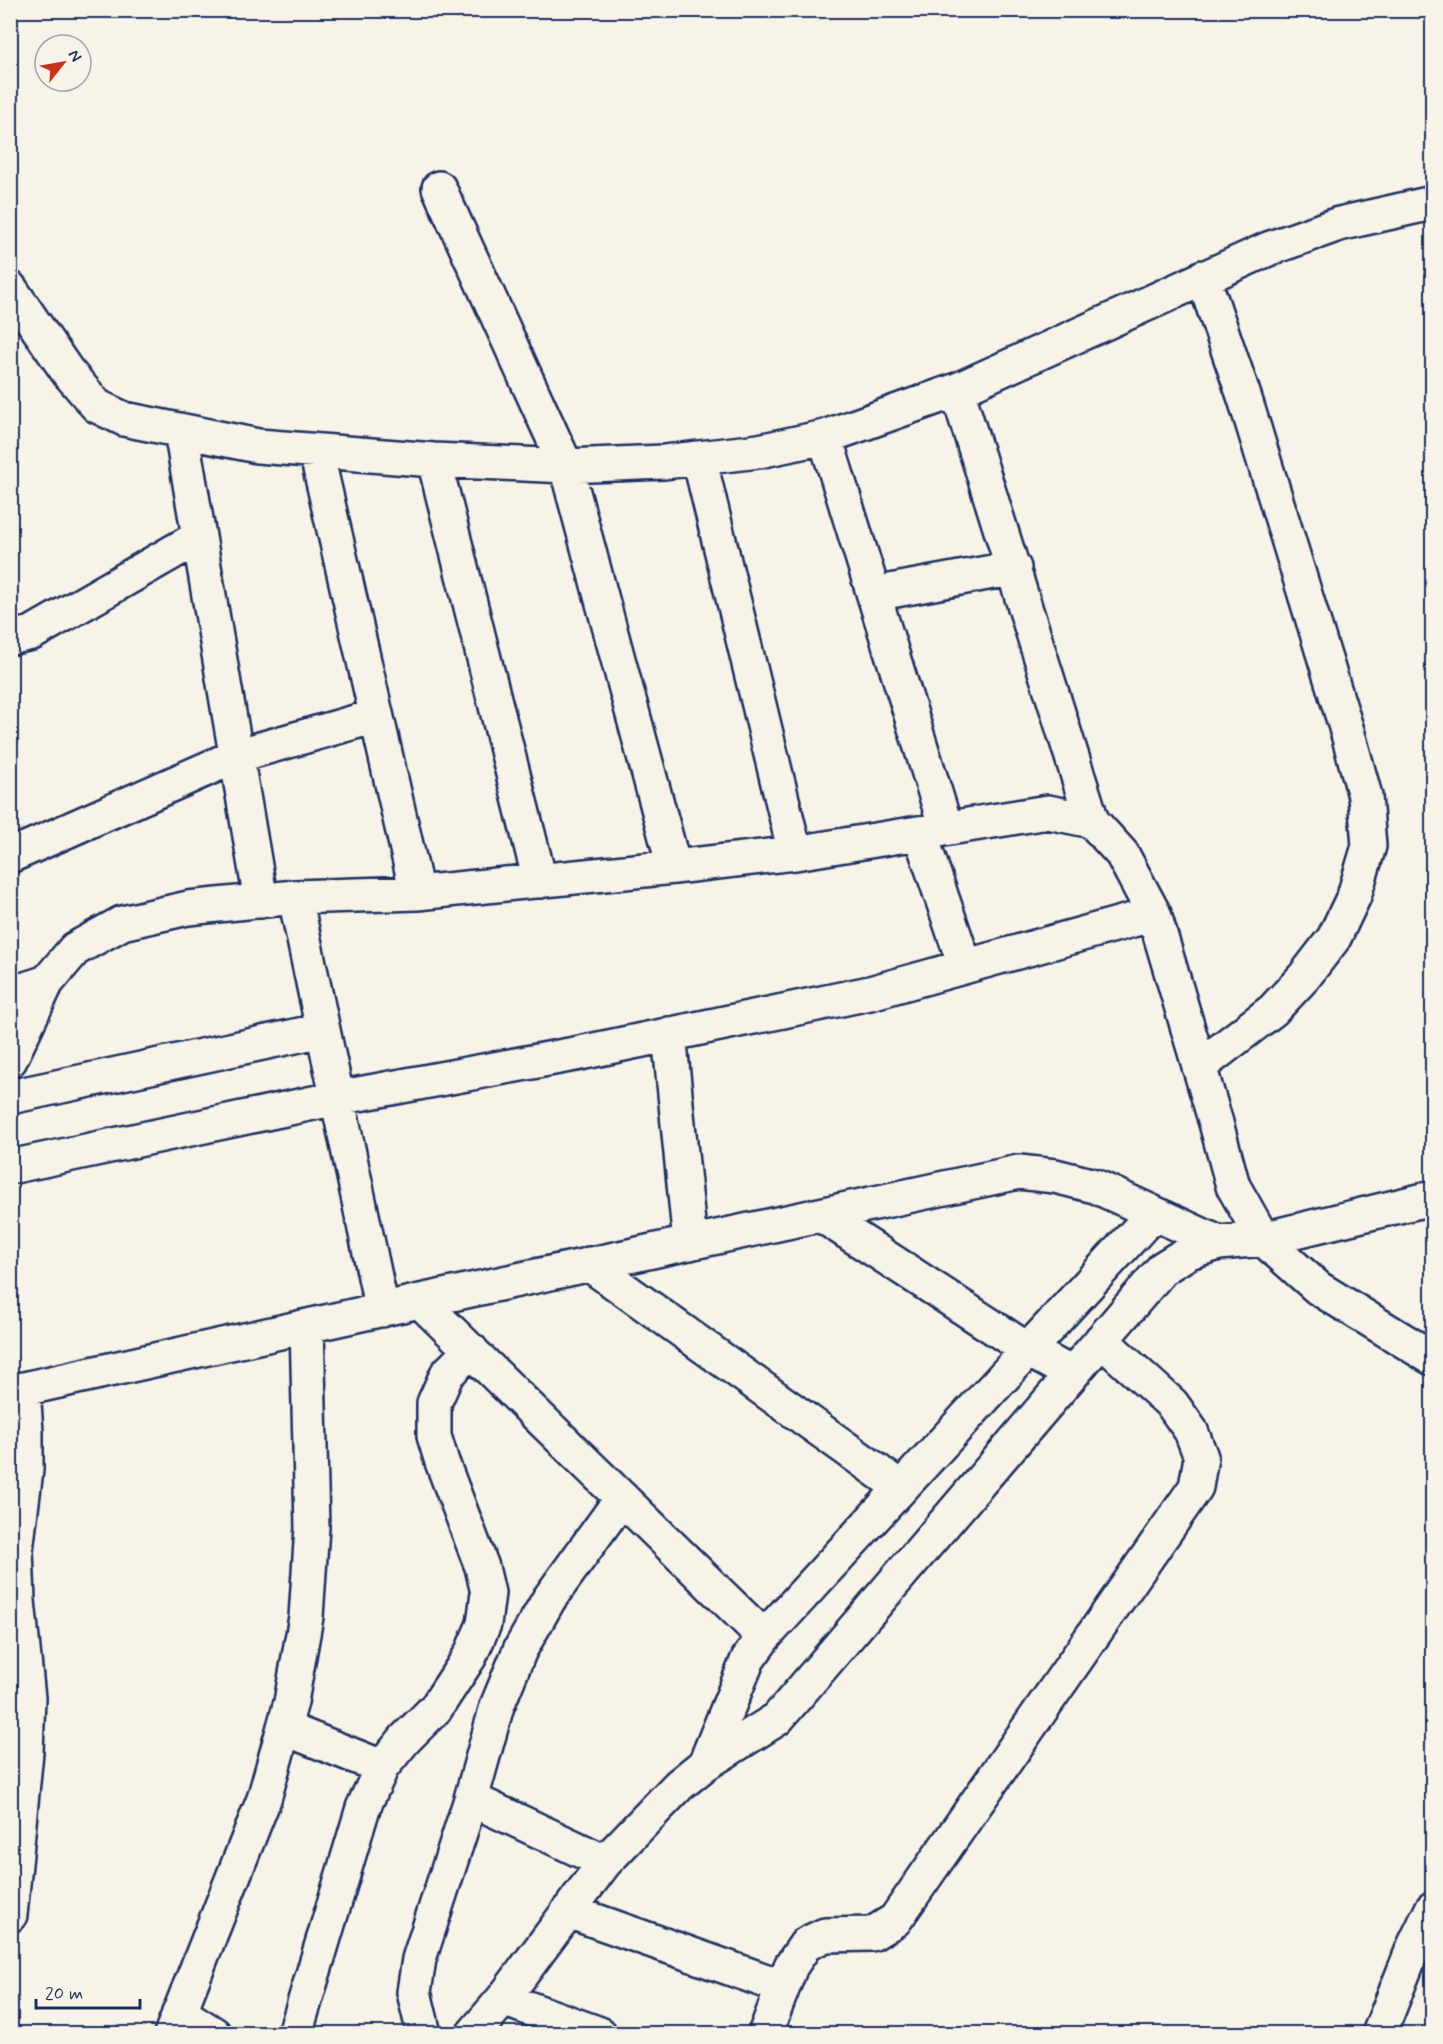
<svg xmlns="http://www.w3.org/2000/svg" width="1443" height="2044" viewBox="0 0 1443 2044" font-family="Mynerve,sans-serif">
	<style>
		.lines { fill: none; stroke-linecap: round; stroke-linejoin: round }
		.minor-casing { stroke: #1b2f5e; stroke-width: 38 }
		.minor { stroke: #f7f3e8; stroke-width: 33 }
	</style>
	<rect width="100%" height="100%" fill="#f7f3e8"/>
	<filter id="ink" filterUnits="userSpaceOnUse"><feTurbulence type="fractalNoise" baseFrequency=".0167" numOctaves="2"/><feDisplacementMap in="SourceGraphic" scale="12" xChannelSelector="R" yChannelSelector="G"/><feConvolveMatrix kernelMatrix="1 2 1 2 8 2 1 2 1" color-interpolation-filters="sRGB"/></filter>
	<g filter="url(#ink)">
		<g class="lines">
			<defs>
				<path id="minor" d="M 439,188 L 566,466 L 674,867
					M 10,288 L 67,371 L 97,406 L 124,419 L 258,446 L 434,460 L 566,466 L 664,462 L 759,451 L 825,437 L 957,390 L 1268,249 L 1339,224 L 1432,203
					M 957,390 L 1092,821
					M 181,431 L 261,901
					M 825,437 L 946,828
					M 316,451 L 417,893
					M 699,458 L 795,853
					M 434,460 L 540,881
					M 874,594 L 1014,568
					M 10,638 L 32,633 L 199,537
					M 920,833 L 965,966
					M 10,856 L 236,756 L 376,716
					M 295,897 L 382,1310
					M 10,994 L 47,982
					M 669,1034 L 690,1243
					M 10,1060 L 47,982 L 75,949 L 122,923 L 188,908 L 295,897 L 417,893 L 674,867 L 795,853 L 1048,812 L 1092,821 L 1122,854 L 1154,914 L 1216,1123 L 1233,1186 L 1263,1239 L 1318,1288 L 1432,1358
					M 1199,1067 L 1273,1010 L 1304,977 L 1334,938 L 1354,896 L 1369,846 L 1365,796 L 1348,734 L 1245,399 L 1203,277
					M 10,1097 L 323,1030
					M 10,1167 L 337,1098 L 575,1054 L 870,993 L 1154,914
					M 821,1215 L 1028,1350 L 1072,1374
					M 589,1264 L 901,1488
					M 420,1301 L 764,1637
					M 10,1392 L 420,1301 L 1019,1172 L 1055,1176 L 1095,1186 L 1219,1243
					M 284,1728 L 382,1767
					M 705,1764 L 748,1659 L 764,1637 L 1154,1213
					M 471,1799 L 605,1862
					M 568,1911 L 783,1987
					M 10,1915 L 26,1752 L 28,1698 L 18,1601 L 16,1550 L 26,1470 L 26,1432 L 23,1389
					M 503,1999 L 600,2034
					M 179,2012 L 214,2034
					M 171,2034 L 264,1799 L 291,1702 L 306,1617 L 312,1527 L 307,1326
					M 295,2034 L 363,1808 L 382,1767 L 405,1739 L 436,1708 L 470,1656 L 484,1624 L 488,1593 L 482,1567 L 442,1462 L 434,1436 L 434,1403 L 447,1374 L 471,1350
					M 424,2034 L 414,1992 L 419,1959 L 471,1799 L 497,1706 L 520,1650 L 549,1599 L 622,1498
					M 473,2034 L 503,1999 L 605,1862 L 679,1785 L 705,1764 L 777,1719 L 1163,1268 L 1189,1252 L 1219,1243 L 1263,1239 L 1432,1198
					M 765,2034 L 791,1966 L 806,1944 L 825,1935 L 872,1934 L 895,1920 L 1196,1487 L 1201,1457 L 1191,1431 L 1172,1404 L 1101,1340
					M 1379,2034 L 1414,1946 L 1432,1909"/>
			</defs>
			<use href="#minor" class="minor-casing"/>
			<use href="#minor" class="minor"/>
		</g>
	</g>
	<rect width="1443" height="2044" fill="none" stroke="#f7f3e8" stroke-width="36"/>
	<rect x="18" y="18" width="1407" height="2008" fill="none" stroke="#1b2f5e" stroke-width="2" filter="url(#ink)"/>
	<g transform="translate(63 63) rotate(59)"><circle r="28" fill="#f7f3e8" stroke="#9fa5b1" stroke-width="1.5"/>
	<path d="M0-4.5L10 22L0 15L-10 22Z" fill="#c8321e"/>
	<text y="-9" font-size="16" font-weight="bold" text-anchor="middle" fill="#1b2f5e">N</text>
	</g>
	<path d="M36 1999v9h104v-9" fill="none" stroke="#1b2f5e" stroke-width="3"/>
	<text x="45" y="1999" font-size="18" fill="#1b2f5e" stroke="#f7f3e8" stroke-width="4.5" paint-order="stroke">20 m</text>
</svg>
